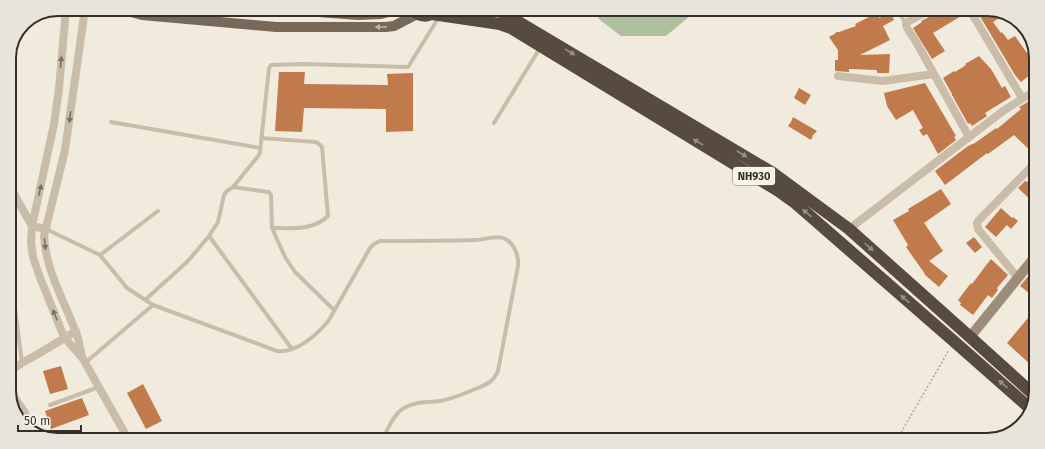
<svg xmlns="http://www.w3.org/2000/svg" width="1045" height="449" viewBox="0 0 1045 449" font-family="'Fira Sans',sans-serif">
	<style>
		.pitch { fill: #afc09d }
		.building { fill: #c17a4b }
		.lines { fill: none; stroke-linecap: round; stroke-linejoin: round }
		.path { stroke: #b5a793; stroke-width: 1.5; stroke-dasharray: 2 2; stroke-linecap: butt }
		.lane { stroke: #c9bca9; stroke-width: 4 }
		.street { stroke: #c9bca9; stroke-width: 8 }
		.secondary { stroke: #9c8c7a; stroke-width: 10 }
		.primary { stroke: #77695a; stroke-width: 10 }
		.highway { stroke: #574b40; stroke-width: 12 }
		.oneway { fill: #beb5a9 }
		.oneway2 { fill: #988f84 }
		.oneway3 { fill: #786e63 }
		.labels { text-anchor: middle; stroke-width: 3; stroke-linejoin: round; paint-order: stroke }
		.shield { fill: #f9f4e9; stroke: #706a63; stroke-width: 1 }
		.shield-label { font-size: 11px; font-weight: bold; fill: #362f29 }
		.rim { fill: none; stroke: #362f29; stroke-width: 2 }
	</style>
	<rect width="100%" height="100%" fill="#f1ebdd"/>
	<path class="pitch" d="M 593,11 L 696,11 L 666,36 L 621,36 L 600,20 Z"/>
	<path class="building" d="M 891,12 L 894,20 L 883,26 L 890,40 L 860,55 L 890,54 L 889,73 L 877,73 L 877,70 L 849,69 L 849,72 L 835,71 L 835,60 L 838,60 L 838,50 L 829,37 L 836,33 L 836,32 L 839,32 L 856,26 L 855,24 L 877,13 L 879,18 Z
		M 931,12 L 966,13 L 933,33 L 945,51 L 932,59 L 913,28 L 922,22 L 921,21 L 929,17 Z
		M 978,13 L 1007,13 L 993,22 L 1001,33 L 1002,32 L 1008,40 L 1015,36 L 1027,53 L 1030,51 L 1030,52 L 1034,50 L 1036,54 L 1036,70 L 1021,82 L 1015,75 Z
		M 979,56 L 991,69 L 1002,88 L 1005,86 L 1011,97 L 985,113 L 987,116 L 972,126 L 970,123 L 968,124 L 967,122 L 952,95 L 952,94 L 943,78 L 954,71 L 955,72 L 966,65 L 965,64 Z
		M 279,72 L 305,72 L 304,84 L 388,85 L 387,74 L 413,73 L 413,131 L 386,132 L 386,109 L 304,108 L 302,132 L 275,131 Z
		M 925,83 L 956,136 L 954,137 L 956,140 L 938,154 L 927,134 L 923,136 L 919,130 L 923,128 L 913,110 L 896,120 L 887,106 L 884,93 Z
		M 799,88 L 811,95 L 805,105 L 794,98 Z
		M 1035,98 L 1035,155 L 1014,135 L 988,154 L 987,153 L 945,185 L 935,171 L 968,146 L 975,143 L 996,128 L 997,129 L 1021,109 L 1019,107 Z
		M 793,117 L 817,131 L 813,135 L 811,140 L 788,126 L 791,122 Z
		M 1035,175 L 1035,191 L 1034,203 L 1018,188 L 1025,181 L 1027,182 Z
		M 941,189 L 951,204 L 924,223 L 943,251 L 929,261 L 948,276 L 939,287 L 924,274 L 925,274 L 906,247 L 908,245 L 893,220 L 909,211 L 908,209 Z
		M 1001,208 L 1012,218 L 1013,217 L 1018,221 L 1011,229 L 1007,225 L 996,237 L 985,227 Z
		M 974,237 L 982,247 L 975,253 L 966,243 Z
		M 991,259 L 1008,275 L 997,288 L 998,290 L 992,298 L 988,295 L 973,315 L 960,305 L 961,303 L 958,300 L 971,283 L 972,284 L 984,268 Z
		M 1030,274 L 1034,277 L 1033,296 L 1020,286 Z
		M 1033,312 L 1033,367 L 1007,343 Z
		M 61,366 L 68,389 L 50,394 L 43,371 Z
		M 143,384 L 162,421 L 146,429 L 127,393 Z
		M 82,398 L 89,415 L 51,429 L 45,411 Z"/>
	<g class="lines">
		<path class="path" d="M 899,440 L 899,436 L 949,350"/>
		<path class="lane" d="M 899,12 L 906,24
			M 111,122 L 260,148
			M 494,123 L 540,48
			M 261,138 L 316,142 L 319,144 L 322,147 L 328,216 C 313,231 292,228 272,228
			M 233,187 L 269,192 L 271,195 L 272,228 L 285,257 L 295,272 L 334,310
			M 46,229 L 100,255 L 127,288 L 153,305 L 277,351 C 297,353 317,335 329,320 L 370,248 L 374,244 L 380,241 C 412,241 444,241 476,240 C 484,240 495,235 503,238 C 514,242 519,256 518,266 L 498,371 C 496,375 495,378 491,381 C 488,384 482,386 478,388 C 465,393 453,399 440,401 C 428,403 415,401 404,408 C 394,414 389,427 383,438
			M 209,236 L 292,349
			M 100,255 L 158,211
			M 9,261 L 22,363
			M 145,300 L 188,261 L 209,236 L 218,222 L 224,195 L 227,191 L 233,187 L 259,155 L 260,152 L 269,68 L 271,65 L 303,64 L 408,67 L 439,17
			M 85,363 L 153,305
			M 50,405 L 99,387"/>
		<path class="street" d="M 66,9 L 59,89 L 54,124 L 32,226 L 31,242 L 33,257 L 39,275 L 64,337 L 83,359 L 127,437
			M 926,12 L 909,21 L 906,24 L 907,28 L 915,40 L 969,137
			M 971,12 L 1022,98
			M 838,76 L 883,81 L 934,74
			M 9,185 L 32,226 L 46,229
			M 849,229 L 1003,111 L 1036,90
			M 1018,278 L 978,229 L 977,223 L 979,220 L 1035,163
			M 82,357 C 80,348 79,338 75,330 C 63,298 46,271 44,236 L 65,150 L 85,9
			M 9,372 L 22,363 L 38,354 L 76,331
			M 9,387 L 11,392 L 25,413 L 32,431"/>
		<path class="secondary" d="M 970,337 L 1034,258"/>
		<path class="primary" d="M 119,9 L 142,15 L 276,27 L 386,27 L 394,26 L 417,14
			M 291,10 L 358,15 L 381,14 L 396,10"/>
		<path class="highway" d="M 413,10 C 420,17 428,18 436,10
			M 500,11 L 773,173 L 849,229 L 970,337 L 1033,394
			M 432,14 L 500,24 L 511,28 L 780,192 L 794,202 L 949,337 L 1032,410"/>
	</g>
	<defs><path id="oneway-solid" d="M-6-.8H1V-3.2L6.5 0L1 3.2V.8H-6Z"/></defs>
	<use class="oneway" href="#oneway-solid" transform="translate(381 27) rotate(179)"/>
	<g class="oneway2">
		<use href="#oneway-solid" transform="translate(570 52) rotate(31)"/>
		<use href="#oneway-solid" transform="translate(698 142) rotate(-149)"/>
		<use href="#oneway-solid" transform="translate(742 154) rotate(31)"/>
		<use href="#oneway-solid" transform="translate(807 213) rotate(-139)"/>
		<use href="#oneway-solid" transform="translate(869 247) rotate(42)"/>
		<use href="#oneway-solid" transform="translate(905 299) rotate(-139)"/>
		<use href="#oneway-solid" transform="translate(1003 384) rotate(-138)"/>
	</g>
	<g class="oneway3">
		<use href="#oneway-solid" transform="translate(61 62) rotate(-85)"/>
		<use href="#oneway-solid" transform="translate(70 117) rotate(97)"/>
		<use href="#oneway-solid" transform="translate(40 190) rotate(-77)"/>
		<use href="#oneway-solid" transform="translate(45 244) rotate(85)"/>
		<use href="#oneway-solid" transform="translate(55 315) rotate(-112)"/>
	</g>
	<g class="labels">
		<rect class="shield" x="733" y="167" width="42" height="18" rx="3"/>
		<g class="shield-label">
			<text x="754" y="180">NH930</text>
		</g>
	</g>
	<path d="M0 0H1045V449H0ZM58 16H987A42 42 0 0 1 1029 58V391A42 42 0 0 1 987 433H58A42 42 0 0 1 16 391V58A42 42 0 0 1 58 16Z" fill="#e9e4da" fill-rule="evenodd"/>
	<path class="rim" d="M58 16H987A42 42 0 0 1 1029 58V391A42 42 0 0 1 987 433H58A42 42 0 0 1 16 391V58A42 42 0 0 1 58 16Z"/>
	<path d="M18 425v6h63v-6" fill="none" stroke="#362f29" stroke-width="2"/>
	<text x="24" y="425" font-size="12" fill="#362f29" stroke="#f9f4e9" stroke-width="3" paint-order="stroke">50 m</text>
</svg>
